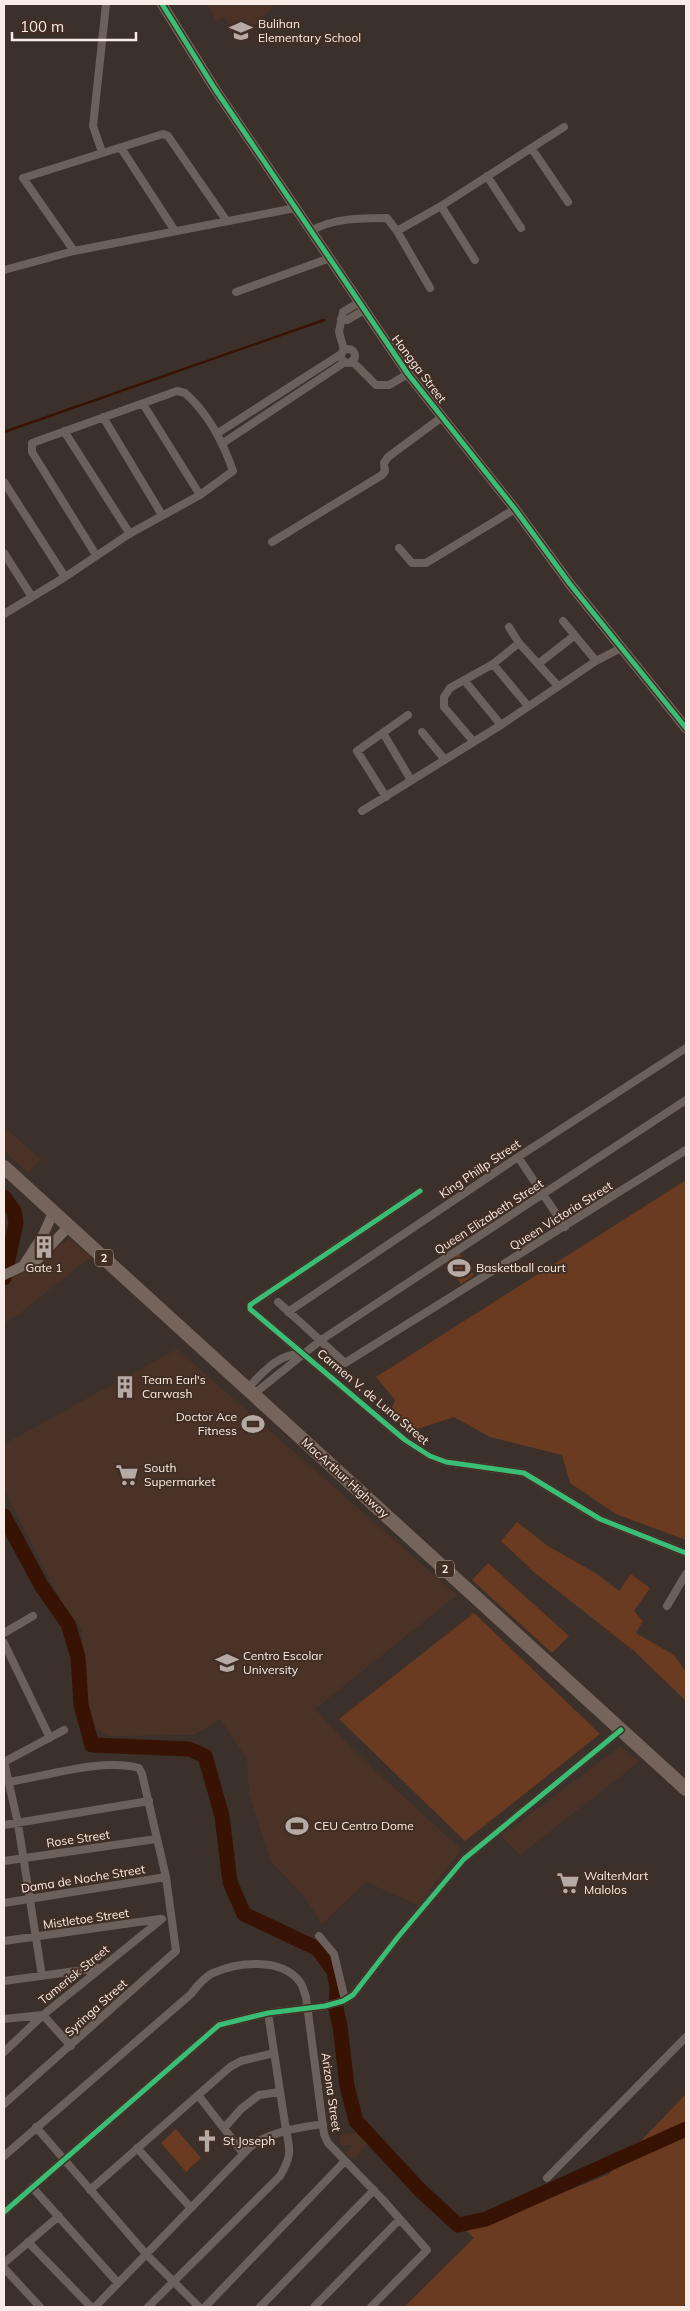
<svg xmlns="http://www.w3.org/2000/svg" width="690" height="2311" viewBox="0 0 690 2311" font-family="Mulish,sans-serif">
	<style>
		.built { fill: #4a3227 }
		.green { fill: #6a3a21 }
		.lines { fill: none; stroke-linecap: round; stroke-linejoin: round }
		.stream { stroke: #381304; stroke-width: 2.5 }
		.river { stroke: #381304; stroke-width: 15 }
		.street { stroke: #6c605a; stroke-width: 8 }
		.secondary { stroke: #796a62; stroke-width: 10 }
		.highway { stroke: #75645c; stroke-width: 14 }
		.cycleway-casing { stroke: #412e24; stroke-width: 8 }
		.cycleway { stroke: #3abd76; stroke-width: 5 }
		.labels { text-anchor: middle; stroke-width: 4; stroke-linejoin: round; paint-order: stroke }
		.shield { fill: #412e24; stroke: #c2b2ab; stroke-width: 1 }
		.shield-label { font-size: 11px; font-weight: bold; fill: #f9ebe5 }
		.poi-label { font-size: 12px; fill: #f9ebe5; stroke: #412e24; text-anchor: start }
		.street-label { font-size: 12px; fill: #f9ebe5; stroke: #412e24 }
	</style>
	<rect width="100%" height="100%" fill="#3b302a"/>
	<path class="built" d="M 207,4 L 272,4 L 273,7 L 240,40 L 224,17 L 216,21 Z
		M 4,1127 L 41,1159 L 29,1173 L 4,1151 Z
		M 69,1239 L 91,1257 L 19,1314 L 4,1323 L 4,1299 L 8,1278 L 24,1271 Z
		M 177,1349 L 457,1595 L 315,1709 L 355,1752 L 462,1850 L 418,1905 L 366,1882 L 322,1924 L 303,1895 L 271,1862 L 249,1794 L 247,1759 L 220,1719 L 194,1735 L 108,1736 L 93,1728 L 84,1713 L 82,1697 L 82,1630 L 61,1601 L 4,1490 L 4,1444 Z
		M 621,1746 L 639,1762 L 520,1855 L 501,1836 Z
		M 356,2132 L 368,2143 L 354,2160 L 346,2153 L 353,2145 L 341,2145 L 339,2135 Z"/>
	<path class="green" d="M 686,1180 L 686,1540 L 616,1514 L 570,1483 L 562,1455 L 490,1437 L 454,1417 L 408,1432 L 389,1416 L 395,1400 L 376,1377 Z
		M 458,1252 L 474,1275 L 461,1284 L 445,1260 Z
		M 517,1522 L 548,1546 L 597,1574 L 619,1591 L 631,1574 L 650,1588 L 634,1611 L 643,1621 L 636,1633 L 674,1655 L 686,1672 L 686,1701 L 634,1651 L 535,1573 L 501,1541 Z
		M 488,1563 L 569,1636 L 552,1653 L 472,1580 Z
		M 474,1613 L 600,1734 L 465,1841 L 339,1719 Z
		M 686,2094 L 686,2303 L 682,2307 L 404,2307 L 474,2238 L 464,2228 L 488,2223 L 609,2174 Z
		M 176,2129 L 201,2158 L 186,2172 L 161,2143 Z"/>
	<g class="lines">
		<path class="stream" d="M 4,432 L 324,320"/>
		<path class="river" d="M 4,1197 L 14,1211 L 16,1223 L 4,1278
			M 4,1516 L 41,1585 L 68,1624 L 78,1657 L 81,1705 L 92,1745 L 189,1749 L 205,1756 L 222,1816 L 230,1882 L 244,1914 L 318,1949 L 334,1971 L 337,1987 L 336,2009 L 340,2026 L 347,2086 L 356,2121 L 420,2190 L 458,2225 L 486,2219 L 686,2129"/>
		<path class="street" d="M 121,148 L 175,231
			M 532,149 L 568,202
			M 102,152 L 93,126 L 106,4
			M 487,176 L 521,228
			M 441,206 L 475,260
			M 311,231 C 333,218 361,218 387,218 L 397,231 L 430,288
			M 397,231 L 441,206 L 564,127
			M 74,251 L 23,178 L 163,134 L 168,136 L 226,220
			M 4,270 L 74,251 L 295,208
			M 236,292 L 330,258
			M 341,319 L 347,320 L 363,311
			M341 356a7 7 0 1 1 14 0a7 7 0 1 1-14 0Z
			M 344,350 L 339,332 L 343,312 L 358,303
			M 352,361 L 376,385 L 389,385 L 408,374
			M 143,404 L 200,495
			M 103,417 L 162,515
			M 64,431 L 130,534
			M 218,433 L 341,354
			M 223,443 L 345,362
			M 4,482 L 65,577
			M 272,542 L 382,475 L 385,471 L 384,463 L 388,457 L 442,417
			M 399,548 L 412,563 L 426,563 L 515,509
			M 4,553 L 32,597
			M 4,614 L 65,577 L 129,534 L 200,495 L 233,471 C 223,442 209,414 185,393 L 177,391 L 32,443 L 32,452 L 96,555
			M 563,621 L 596,661
			M 509,627 L 519,643 L 558,686
			M 493,664 L 528,706
			M 538,664 L 574,636
			M 464,680 L 501,725
			M 422,732 L 445,760
			M 383,733 L 411,780
			M 473,741 L 444,707 L 444,697 L 450,688 L 493,664 L 519,643
			M 386,797 L 357,751 L 408,715
			M 362,811 L 501,725 L 596,661 L 621,648
			M 518,1157 L 565,1227
			M 420,1191 L 250,1305 L 250,1309 L 405,1440 L 430,1456 L 446,1462 L 524,1473 L 600,1519 L 686,1553
			M 278,1302 L 345,1363 L 686,1150
			M 288,1312 L 518,1157 L 686,1048
			M 248,1388 C 265,1370 278,1354 304,1353
			M 254,1394 L 321,1340 L 686,1100
			M 667,1606 L 686,1574
			M 4,1633 L 33,1616
			M 4,1643 L 50,1738
			M 4,1761 L 18,1824 L 42,1976
			M 4,1762 L 64,1730
			M 4,1825 L 149,1801
			M 4,1861 L 156,1839
			M 4,1903 L 166,1877
			M 319,1936 L 334,1954 L 345,2000
			M 4,1941 L 160,1919
			M 4,1981 L 98,1968
			M 4,2019 L 43,2015 L 71,2046
			M 4,2052 L 43,2015 L 162,1919
			M 198,2095 L 243,2153
			M 4,2104 L 176,1951 L 166,1877 L 142,1774 L 139,1768 C 102,1758 46,1776 9,1782
			M 36,2127 L 146,2254 L 199,2307
			M 225,2127 L 241,2109 L 259,2095 L 280,2092
			M 137,2148 L 191,2208
			M 4,2156 L 191,1994 C 197,1986 204,1977 213,1973 C 238,1962 281,1957 300,1982 C 303,1986 304,1992 306,1997 L 324,2134 L 328,2143 L 383,2200 L 427,2250 L 371,2307
			M 547,2178 L 686,2037
			M 32,2187 L 118,2283
			M 90,2190 L 230,2067 L 241,2061 L 274,2053
			M 4,2212 L 219,2025 L 268,2013 L 325,2006 L 343,2001 L 353,1995 L 398,1937 L 464,1859 L 621,1730
			M 28,2242 L 91,2307
			M 4,2263 L 59,2216
			M 4,2268 L 40,2307
			M 95,2307 L 251,2146 C 273,2131 297,2128 323,2124
			M 148,2307 L 280,2176 C 291,2157 291,2152 286,2130 L 268,2013
			M 205,2307 L 344,2162
			M 260,2307 L 374,2190
			M 314,2307 L 400,2219"/>
		<path class="secondary" d="M 162,4 L 215,89 L 408,374 L 515,509 L 570,584 L 686,728
			M 23,1266 L 43,1235 L 53,1213
			M 4,1275 L 38,1259 L 69,1226"/>
		<path class="highway" d="M 4,1167 L 686,1789"/>
		<defs>
			<path id="cycleway" d="M 162,4 L 215,89 L 408,374 L 515,509 L 570,584 L 686,728
				M 420,1191 L 250,1305 L 250,1309 L 405,1440 L 430,1456 L 446,1462 L 524,1473 L 600,1519 L 686,1553
				M 4,2212 L 219,2025 L 268,2013 L 325,2006 L 343,2001 L 353,1995 L 398,1937 L 464,1859 L 621,1730"/>
		</defs>
		<use href="#cycleway" class="cycleway-casing"/>
		<use href="#cycleway" class="cycleway"/>
	</g>
	<defs>
		<symbol id="school-bare" viewBox="-9 -9 18 18"><path d="M0-5L7-2L0 1L-7-2ZM-4 1L0 2.5L4 1V4Q0 6-4 4Z" fill="#b6aaa4" stroke="#412e24" stroke-width="2.5" paint-order="stroke"/></symbol>
		<symbol id="building-bare" viewBox="-9 -9 18 18"><path d="M-4-6H4V6H1V3H-1V6H-4ZM-2.5-4.3h1.7v1.8h-1.7ZM.8-4.3h1.7v1.8H.8ZM-2.5-1h1.7V.8h-1.7ZM.8-1h1.7V.8H.8Z" fill="#b6aaa4" stroke="#412e24" stroke-width="2.5" paint-order="stroke"/></symbol>
		<symbol id="stadium-bare" viewBox="-9 -9 18 18"><path d="M0-5a6.5 5 0 1 0 0 10a6.5 5 0 1 0 0-10ZM-3.5-1.8h7v3.6h-7Z" fill="#b6aaa4" stroke="#412e24" stroke-width="2.5" paint-order="stroke"/></symbol>
		<symbol id="supermarket-bare" viewBox="-9 -9 18 18"><path d="M-6-5.5h2.5l.6 2H6L4.5 2H-2.5L-4.4-4H-6ZM-1.5 3.2a1.3 1.3 0 1 0 .1 0ZM3 3.2a1.3 1.3 0 1 0 .1 0Z" fill="#b6aaa4" stroke="#412e24" stroke-width="2.5" paint-order="stroke"/></symbol>
		<symbol id="university-bare" viewBox="-9 -9 18 18"><path d="M0-5L7-2L0 1L-7-2ZM-4 1L0 2.5L4 1V4Q0 6-4 4Z" fill="#b6aaa4" stroke="#412e24" stroke-width="2.5" paint-order="stroke"/></symbol>
		<symbol id="church-bare" viewBox="-9 -9 18 18"><path d="M-1.2-6h2.4v3.5h3.3v2.4h-3.3V6h-2.4V-.1h-3.3v-2.4h3.3Z" fill="#b6aaa4" stroke="#412e24" stroke-width="2.5" paint-order="stroke"/></symbol>
	</defs>
	<g fill-rule="evenodd">
		<use href="#school-bare" x="225" y="15" width="32" height="32"/>
		<use href="#building-bare" x="28" y="1231" width="32" height="32"/>
		<use href="#stadium-bare" x="443" y="1252" width="32" height="32"/>
		<use href="#building-bare" x="109" y="1371" width="32" height="32"/>
		<use href="#stadium-bare" x="237" y="1408" width="32" height="32"/>
		<use href="#supermarket-bare" x="111" y="1459" width="32" height="32"/>
		<use href="#university-bare" x="211" y="1647" width="32" height="32"/>
		<use href="#stadium-bare" x="281" y="1810" width="32" height="32"/>
		<use href="#supermarket-bare" x="552" y="1867" width="32" height="32"/>
		<use href="#church-bare" x="191" y="2125" width="32" height="32"/>
	</g>
	<g class="labels">
		<g class="shield">
			<rect x="95" y="1249.5" width="18" height="17" rx="4"/>
			<rect x="436" y="1560.5" width="18" height="17" rx="4"/>
		</g>
		<g class="shield-label">
			<text x="104" y="1262">2</text>
			<text x="445" y="1573">2</text>
		</g>
		<g class="poi-label">
			<text x="258" y="28">Bulihan<tspan x="258" dy="14">Elementary School</tspan></text>
			<text x="44" y="1272" text-anchor="middle">Gate 1</text>
			<text x="476" y="1272">Basketball court</text>
			<text x="142" y="1384">Team Earl's<tspan x="142" dy="14">Carwash</tspan></text>
			<text x="237" y="1421" text-anchor="end">Doctor Ace<tspan x="237" dy="14">Fitness</tspan></text>
			<text x="144" y="1472">South<tspan x="144" dy="14">Supermarket</tspan></text>
			<text x="243" y="1660">Centro Escolar<tspan x="243" dy="14">University</tspan></text>
			<text x="314" y="1830">CEU Centro Dome</text>
			<text x="584" y="1880">WalterMart<tspan x="584" dy="14">Malolos</tspan></text>
			<text x="223" y="2145">St Joseph</text>
		</g>
		<g class="street-label">
			<text transform="translate(419 369) rotate(53)" y="4">Hangga Street</text>
			<text transform="translate(480 1169) rotate(-34)" y="4">King Phillp Street</text>
			<text transform="translate(561 1216) rotate(-32)" y="4">Queen Victoria Street</text>
			<text transform="translate(489 1217) rotate(-33)" y="4">Queen Elizabeth Street</text>
			<text transform="translate(373 1397) rotate(40)" y="4">Carmen V. de Luna Street</text>
			<text transform="translate(345 1478) rotate(42)" y="4">MacArthur Highway</text>
			<text transform="translate(78 1839) rotate(-8)" y="4">Rose Street</text>
			<text transform="translate(83 1879) rotate(-9)" y="4">Dama de Noche Street</text>
			<text transform="translate(86 1919) rotate(-8)" y="4">Mistletoe Street</text>
			<text transform="translate(74 1975) rotate(-39)" y="4">Tamerisk Street</text>
			<text transform="translate(96 2008) rotate(-42)" y="4">Syringa Street</text>
			<text transform="translate(331 2092) rotate(82)" y="4">Arizona Street</text>
		</g>
	</g>
	<rect width="690" height="2311" fill="none" stroke="#f9ebe5" stroke-width="10"/>
	<path d="M12 32v8h124v-8" fill="none" stroke="#f9ebe5" stroke-width="2.5"/>
	<text x="20" y="32" font-size="15" fill="#f9ebe5" stroke="#412e24" stroke-width="4" paint-order="stroke">100 m</text>
</svg>
